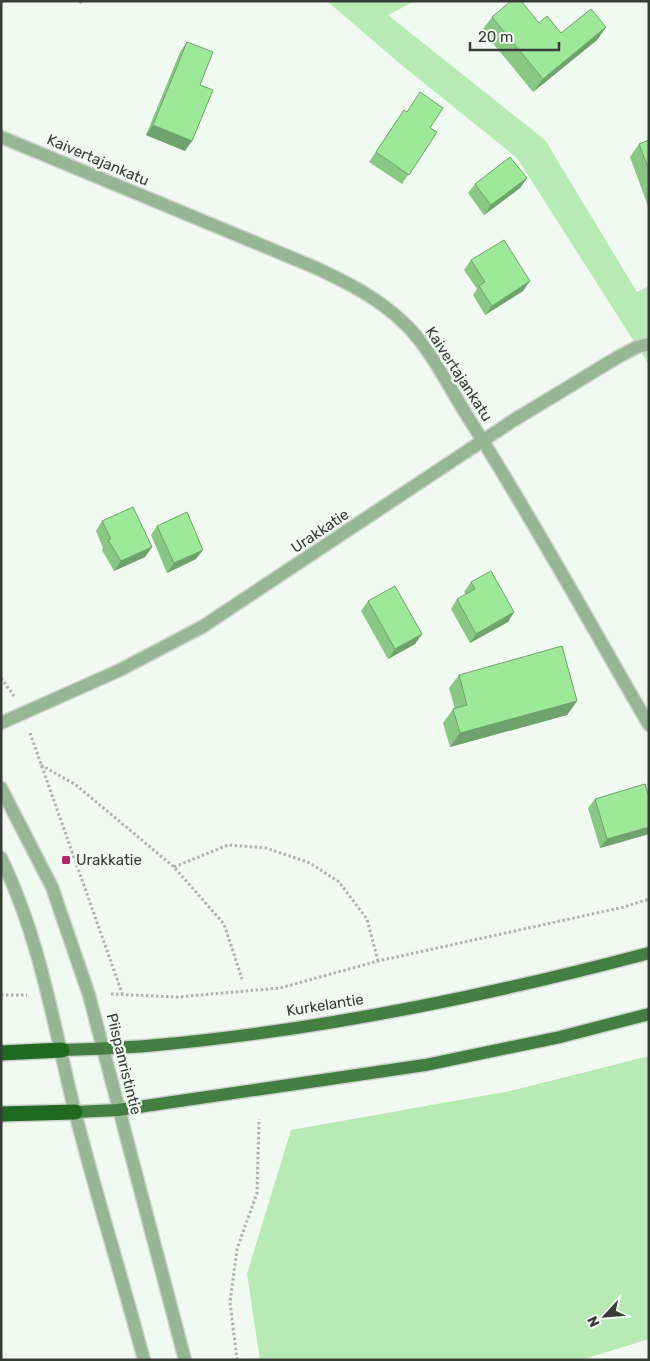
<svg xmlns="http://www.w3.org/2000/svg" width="650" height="1361" viewBox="0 0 650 1361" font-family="Rubik,sans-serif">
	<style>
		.green { fill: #b7eab4 }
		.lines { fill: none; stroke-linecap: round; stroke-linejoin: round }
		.minor-casing { stroke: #ccd4cb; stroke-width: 15 }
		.major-casing { stroke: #ccd4cb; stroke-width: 15 }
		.highway-casing { stroke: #ccd4cb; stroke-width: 18 }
		.path { stroke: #adb4ad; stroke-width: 3; stroke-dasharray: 2.5 2.5; stroke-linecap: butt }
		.minor { stroke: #97b695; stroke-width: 12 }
		.major { stroke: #447e42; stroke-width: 12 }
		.highway { stroke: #206921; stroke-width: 15 }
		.wall { fill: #88c884 }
		.shaded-wall { fill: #6fa26c }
		.building { fill: #9ee89a; stroke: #6fa26c }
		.poi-dot { fill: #ac276e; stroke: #f1faf0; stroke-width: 2 }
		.labels { text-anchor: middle; stroke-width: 5; stroke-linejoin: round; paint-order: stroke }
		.street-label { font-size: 15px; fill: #383c38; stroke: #f1faf0 }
		.poi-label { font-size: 15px; fill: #383c38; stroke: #f1faf0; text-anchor: start }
	</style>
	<rect width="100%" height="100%" fill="#f1faf0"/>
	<path class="green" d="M 327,1 L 415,1 L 388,15 L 545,140 L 637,292 L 649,286 L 649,365 L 517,158 L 399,63 Z
		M 649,1056 L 649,1339 L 581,1360 L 260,1360 L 247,1274 L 291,1130 L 510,1091 Z"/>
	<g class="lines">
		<defs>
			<path id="minor" d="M 1,137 L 314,267 C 348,283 379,298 406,325 C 431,349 452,393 471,422 C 534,521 590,624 649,725
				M 1,723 L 120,670 L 202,627 L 514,420 L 618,357 L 637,347 L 649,344
				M 1,788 L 52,887 L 89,995 L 185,1360
				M 1,858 C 40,938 54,1027 75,1112 C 96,1195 122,1277 144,1360"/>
			<path id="major" d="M 62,1050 C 94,1049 126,1048 157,1045 C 323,1030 487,996 649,953
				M 75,1112 L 118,1110 L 425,1065 L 560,1037 L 649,1014"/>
			<path id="highway" d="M 1,1053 L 62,1050
				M 1,1114 L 75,1112"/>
		</defs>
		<use href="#minor" class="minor-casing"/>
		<use href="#major" class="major-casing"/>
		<use href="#highway" class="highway-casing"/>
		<path class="path" d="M 1,678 L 14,696
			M 30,733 L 122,993
			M 41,765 L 76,785 L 174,867 L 224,924 L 242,979
			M 174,867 L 228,845 L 266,848 L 310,863 L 339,882 L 367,919 L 378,961
			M 111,994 L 177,997 L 280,988 L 378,961 L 624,907 L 649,899
			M 1,995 L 27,995
			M 237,1360 L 230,1302 L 237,1249 L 257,1193 L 259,1119"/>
		<use href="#minor" class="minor"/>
		<use href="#major" class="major"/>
		<use href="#highway" class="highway"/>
	</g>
	<path class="wall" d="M 76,1 L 83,1 L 81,4 Z
		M 492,17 L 539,23 L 561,33 L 606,27 L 597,40 L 533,92 L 482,30 Z
		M 187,42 L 200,85 L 185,151 L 146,135 L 180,52 Z
		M 397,120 L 430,128 L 437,132 L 402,184 L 369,162 Z
		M 649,140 L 649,209 L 630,157 L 639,144 Z
		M 527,178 L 520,188 L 484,215 L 468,193 L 475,184 Z
		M 471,260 L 523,291 L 485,315 L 473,295 L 477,289 L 464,270 Z
		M 102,521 L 152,547 L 145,557 L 114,571 L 102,550 L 103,548 L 96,531 Z
		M 157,526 L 196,559 L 167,573 L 151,535 Z
		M 471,582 L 514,612 L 508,622 L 470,643 L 451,609 L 457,599 L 466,595 L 464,592 Z
		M 368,601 L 422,634 L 415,644 L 388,659 L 361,611 Z
		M 459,675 L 577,701 L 567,715 L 450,747 L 443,723 L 453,709 L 455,709 L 449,688 Z
		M 649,797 L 649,834 L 600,848 L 588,808 L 595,799 Z"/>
	<path class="shaded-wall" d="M 606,27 L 597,40 L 533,92 L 543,79 Z
		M 153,125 L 192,141 L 185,151 L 146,135 Z
		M 527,178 L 520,188 L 484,215 L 491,205 Z
		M 530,281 L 523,291 L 485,315 L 492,306 Z
		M 152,547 L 145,557 L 114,571 L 121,561 Z
		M 203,550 L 196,559 L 167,573 L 174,563 Z
		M 514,612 L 508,622 L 470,643 L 476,634 Z
		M 422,634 L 415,644 L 388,659 L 395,649 Z
		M 577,701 L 567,715 L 450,747 L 460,733 Z
		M 649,827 L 649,834 L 600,848 L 607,839 Z"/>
	<path class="building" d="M 511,1 L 521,1 L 539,23 L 547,16 L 561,33 L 591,9 L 606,27 L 543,79 L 492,17 Z
		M 187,42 L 213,52 L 200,85 L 213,90 L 192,141 L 153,125 Z
		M 420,92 L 443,108 L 430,128 L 437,132 L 409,175 L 376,152 L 404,110 L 407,112 Z
		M 649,140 L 649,170 L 639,144 Z
		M 510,157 L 527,178 L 491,205 L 475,184 Z
		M 504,240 L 530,281 L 492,306 L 479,286 L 485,282 L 471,260 Z
		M 133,507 L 152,547 L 121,561 L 108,540 L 111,539 L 102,521 Z
		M 187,512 L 203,550 L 174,563 L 157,526 Z
		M 491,571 L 514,612 L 476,634 L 457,599 L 475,589 L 471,582 Z
		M 395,586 L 422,634 L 395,649 L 368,601 Z
		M 562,646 L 577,701 L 460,733 L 453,709 L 467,705 L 459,675 Z
		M 645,784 L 649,797 L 649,827 L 607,839 L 595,799 Z"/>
	<rect class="poi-dot" x="61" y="855" width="10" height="10" rx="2.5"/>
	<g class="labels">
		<g class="street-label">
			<text transform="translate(98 160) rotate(23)" y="5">Kaivertajankatu</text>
			<text transform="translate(459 374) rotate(57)" y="5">Kaivertajankatu</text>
			<text transform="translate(320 531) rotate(-34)" y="5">Urakkatie</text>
			<text transform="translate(325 1005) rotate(-9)" y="5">Kurkelantie</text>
			<text transform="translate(124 1064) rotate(76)" y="5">Piispanristintie</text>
		</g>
		<g class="poi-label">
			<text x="76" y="865">Urakkatie</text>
		</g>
	</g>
	<rect width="650" height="1361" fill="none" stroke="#383c38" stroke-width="5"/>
	<g transform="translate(605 1316) rotate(244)" stroke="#f1faf0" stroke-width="4" paint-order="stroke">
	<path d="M0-4L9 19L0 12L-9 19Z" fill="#383c38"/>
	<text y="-8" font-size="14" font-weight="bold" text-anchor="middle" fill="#383c38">N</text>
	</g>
	<path d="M470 42v8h89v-8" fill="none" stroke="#383c38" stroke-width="2.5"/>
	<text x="478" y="42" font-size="15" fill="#383c38" stroke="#f1faf0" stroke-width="4" paint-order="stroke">20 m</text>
</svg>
